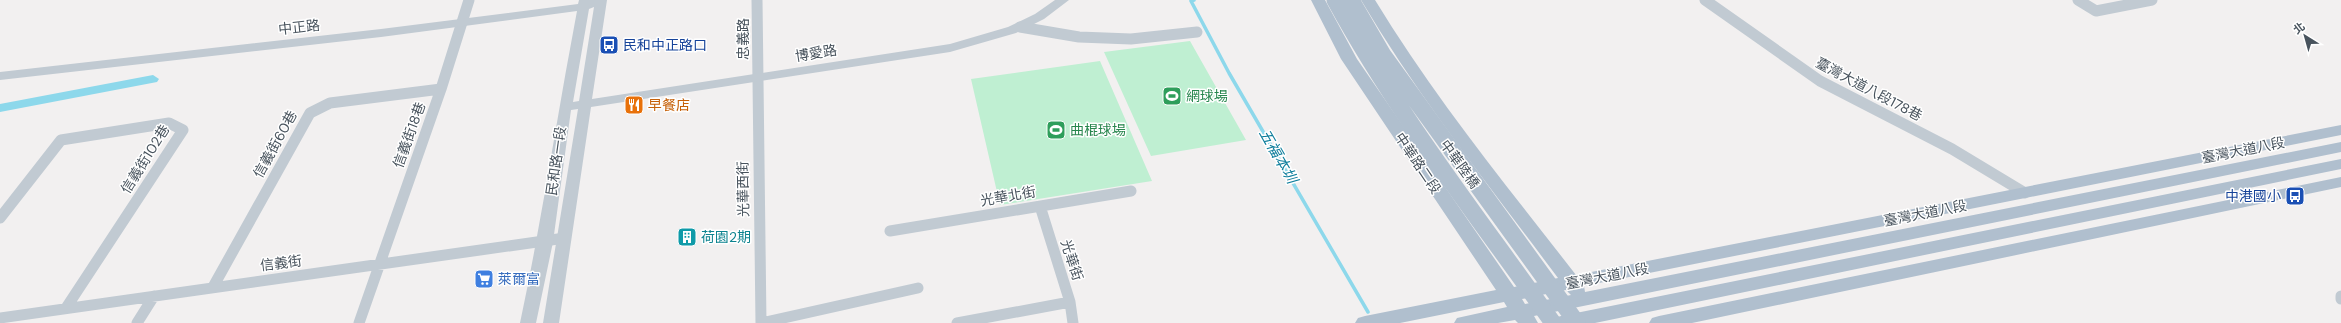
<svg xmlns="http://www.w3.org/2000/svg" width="2341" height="323" viewBox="0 0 2341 323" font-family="'DM Sans','Noto Sans TC',sans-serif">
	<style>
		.green { fill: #bfefd2 }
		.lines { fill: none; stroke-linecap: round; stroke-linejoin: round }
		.stream { stroke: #8dd8eb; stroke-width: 3.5 }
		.canal { fill: #8dd8eb; fill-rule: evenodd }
		.minor { stroke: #c1cad2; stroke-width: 11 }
		.tertiary { fill: #c1cad2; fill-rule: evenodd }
		.primary { fill: #b0bfce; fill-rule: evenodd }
		.primary-bridge { stroke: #b0bfce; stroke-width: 17 }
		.labels { text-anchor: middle; stroke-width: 3; stroke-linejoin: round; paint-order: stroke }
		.street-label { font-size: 14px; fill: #48535d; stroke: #fff }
		.transit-label { font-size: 14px; fill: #164399; stroke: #fff; text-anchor: start }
		.leisure-label { font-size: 14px; fill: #27864d; stroke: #fff; text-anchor: start }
		.food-label { font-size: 14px; fill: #c56008; stroke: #fff; text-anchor: start }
		.culture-label { font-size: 14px; fill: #0d838f; stroke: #fff; text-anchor: start }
		.shop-label { font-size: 14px; fill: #366cbe; stroke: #fff; text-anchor: start }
		.water-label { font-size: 15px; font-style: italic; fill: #0e7e9c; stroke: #fff }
	</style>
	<rect width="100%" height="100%" fill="#f2f0f0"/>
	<path class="green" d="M 1190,41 L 1246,140 L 1151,156 L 1104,52 Z
		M 1100,61 L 1152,181 L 1000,205 L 971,79 Z"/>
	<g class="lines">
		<path class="stream" d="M 1194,0 L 1191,1 L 1229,73 L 1368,312"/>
		<path class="canal" d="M 153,75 L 159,79 L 157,82 L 0,112 L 0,104 Z"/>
		<path class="minor" d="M 757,0 L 761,323
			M 1705,0 L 1820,81 L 1952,149 L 2025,193
			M 2078,0 L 2096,11 L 2152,0
			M 1020,27 L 1079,37 L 1131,39 L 1197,32
			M 1040,206 L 1070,302 L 1073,323
			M 0,218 L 61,140 L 169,123 L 183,130 L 66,308
			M 890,231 L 1131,191
			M 213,287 L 310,113 L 330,103 L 441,89
			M 2341,296 L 2341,299
			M 0,318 L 565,238
			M 137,323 L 154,296
			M 359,323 L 441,89 L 469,0
			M 761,323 L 918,288
			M 957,323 L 1070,302"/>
		<path class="tertiary" d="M 579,0 L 607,0 L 592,99 L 950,44 L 1008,27 L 1035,14 L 1055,0 L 1069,0 L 1044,19 L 1016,33 L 950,52 L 591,107 L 559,323 L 543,323 L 578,109 L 571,110 L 553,242 L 536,323 L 520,323 C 542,220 557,115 577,11 L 381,37 L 0,80 L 0,72 L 381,29 L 578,4 ZM 594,7 L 579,101 L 573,102 L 589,9 Z"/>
		<path class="primary" d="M 1311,0 L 1325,0 L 1357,59 L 1514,287 L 1558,278 C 1490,187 1419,98 1361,0 L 1375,0 C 1434,97 1506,185 1576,275 L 2341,125 L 2341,135 L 1584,286 L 1585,292 L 2341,142 L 2341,152 L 1534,316 L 1538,323 L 1518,323 L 1515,320 L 1498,323 L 1454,323 L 1457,318 L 1507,307 L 1504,302 L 1400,323 L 1355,323 L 1358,318 L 1365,316 L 1496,290 L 1341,59 ZM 1566,290 L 1571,295 L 1525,304 L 1522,299 Z
			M 2341,159 L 2341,169 L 1595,323 L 1551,323 L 1554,318 L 1561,316 Z
			M 2341,177 L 2341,187 L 1692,323 L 1649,323 L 1652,318 L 1659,316 Z"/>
		<path class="primary-bridge" d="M 1335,0 C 1397,114 1478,217 1553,323
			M 1351,0 L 1383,55 L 1577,323"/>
	</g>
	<defs>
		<symbol id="bus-square" viewBox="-11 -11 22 22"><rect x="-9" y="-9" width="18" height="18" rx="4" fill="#1a4fb4" stroke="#fff"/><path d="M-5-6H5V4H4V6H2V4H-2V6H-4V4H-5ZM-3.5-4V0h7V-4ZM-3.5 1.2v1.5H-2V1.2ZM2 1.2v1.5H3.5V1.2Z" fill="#fff"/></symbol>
		<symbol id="stadium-square" viewBox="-11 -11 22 22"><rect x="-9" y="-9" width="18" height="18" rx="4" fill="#2e9e5b" stroke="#fff"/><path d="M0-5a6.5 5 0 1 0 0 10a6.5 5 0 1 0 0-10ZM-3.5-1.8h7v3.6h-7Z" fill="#fff"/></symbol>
		<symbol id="restaurant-square" viewBox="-11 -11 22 22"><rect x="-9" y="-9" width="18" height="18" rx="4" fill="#e8710a" stroke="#fff"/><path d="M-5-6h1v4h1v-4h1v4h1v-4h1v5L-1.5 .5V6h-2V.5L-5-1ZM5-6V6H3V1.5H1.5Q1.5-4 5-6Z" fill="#fff"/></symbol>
		<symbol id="building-square" viewBox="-11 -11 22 22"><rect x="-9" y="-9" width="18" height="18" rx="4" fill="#0f9aa8" stroke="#fff"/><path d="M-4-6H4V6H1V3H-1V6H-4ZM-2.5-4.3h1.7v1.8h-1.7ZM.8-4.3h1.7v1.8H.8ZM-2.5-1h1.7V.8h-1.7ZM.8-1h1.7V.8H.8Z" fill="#fff"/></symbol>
		<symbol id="supermarket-square" viewBox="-11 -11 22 22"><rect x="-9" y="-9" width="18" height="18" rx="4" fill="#3f7fe0" stroke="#fff"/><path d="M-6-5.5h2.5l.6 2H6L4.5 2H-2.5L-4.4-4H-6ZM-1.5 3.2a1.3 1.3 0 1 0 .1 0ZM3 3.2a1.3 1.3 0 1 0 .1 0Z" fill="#fff"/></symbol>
	</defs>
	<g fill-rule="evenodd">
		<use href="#bus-square" x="598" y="34" width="22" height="22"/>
		<use href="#stadium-square" x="1161" y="85" width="22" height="22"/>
		<use href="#restaurant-square" x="623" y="94" width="22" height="22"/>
		<use href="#stadium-square" x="1045" y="119" width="22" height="22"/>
		<use href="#bus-square" x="2284" y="185" width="22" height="22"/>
		<use href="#building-square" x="676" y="226" width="22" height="22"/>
		<use href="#supermarket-square" x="473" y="268" width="22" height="22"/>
	</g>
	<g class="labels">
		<g class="street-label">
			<text transform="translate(299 27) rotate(-6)" y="5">中正路</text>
			<text transform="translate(743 39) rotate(-90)" y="5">忠義路</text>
			<text transform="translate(816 53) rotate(-9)" y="5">博愛路</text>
			<text transform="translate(1869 89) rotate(28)" y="5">臺灣大道八段178巷</text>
			<text transform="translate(409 135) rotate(-70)" y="5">信義街18巷</text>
			<text transform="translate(275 144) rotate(-61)" y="5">信義街60巷</text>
			<text transform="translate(2243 150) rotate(-11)" y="5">臺灣大道八段</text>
			<text transform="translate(145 159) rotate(-58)" y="5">信義街102巷</text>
			<text transform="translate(556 161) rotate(-82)" y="5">民和路一段</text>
			<text transform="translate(1418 163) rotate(56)" y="5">中華路二段</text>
			<text transform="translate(1460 164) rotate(54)" y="5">中華陸橋</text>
			<text transform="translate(743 189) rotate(-91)" y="5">光華西街</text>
			<text transform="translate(1008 196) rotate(-10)" y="5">光華北街</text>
			<text transform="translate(1925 213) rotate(-11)" y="5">臺灣大道八段</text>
			<text transform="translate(1072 260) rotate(72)" y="5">光華街</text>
			<text transform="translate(281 263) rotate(-7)" y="5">信義街</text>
			<text transform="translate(1607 276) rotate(-11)" y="5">臺灣大道八段</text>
		</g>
		<g class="transit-label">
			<text x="623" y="50">民和中正路口</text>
			<text x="2281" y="201" text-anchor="end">中港國小</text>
		</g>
		<g class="leisure-label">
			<text x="1186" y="101">網球場</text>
			<text x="1070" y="135">曲棍球場</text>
		</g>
		<g class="food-label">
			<text x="648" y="110">早餐店</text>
		</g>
		<g class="culture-label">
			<text x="701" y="242">荷園2期</text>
		</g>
		<g class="shop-label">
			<text x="498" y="284">萊爾富</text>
		</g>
		<g class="water-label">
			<text transform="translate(1278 156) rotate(60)" y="5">五福本圳</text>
		</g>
	</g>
	<g transform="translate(2305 36) rotate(323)" stroke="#ffffff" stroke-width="3" paint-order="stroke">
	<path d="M0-3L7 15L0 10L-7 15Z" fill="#48535d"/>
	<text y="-6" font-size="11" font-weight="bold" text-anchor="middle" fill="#48535d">北</text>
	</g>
</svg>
